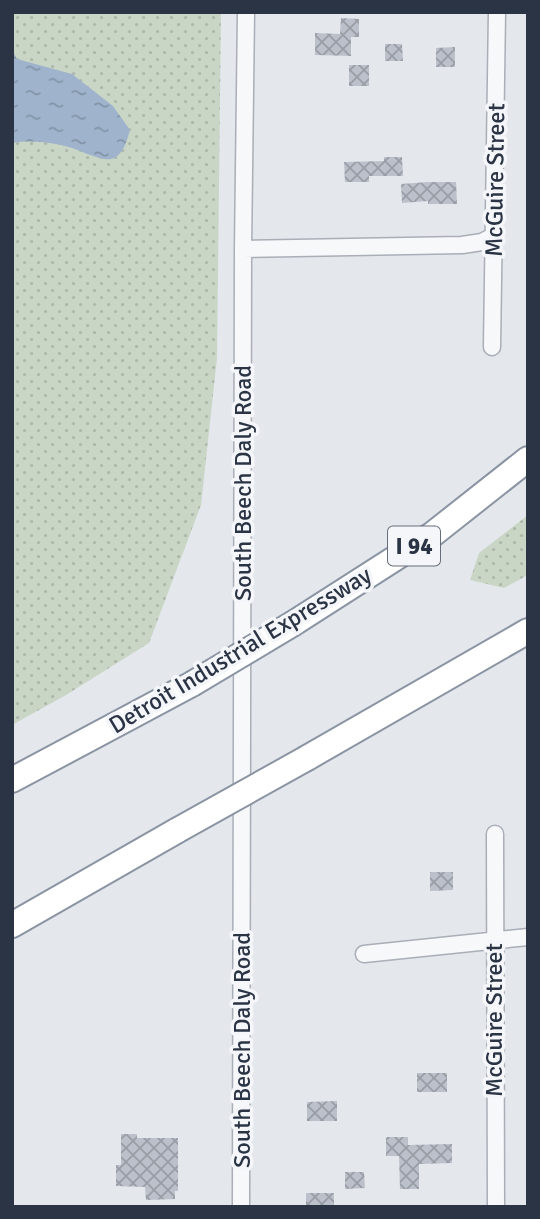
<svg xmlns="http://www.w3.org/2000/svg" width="540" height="1219" viewBox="0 0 540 1219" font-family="Signika,sans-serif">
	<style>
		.grass { fill: url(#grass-dots) }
		.water { fill: url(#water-ripples) }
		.building { fill: url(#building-cross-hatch) }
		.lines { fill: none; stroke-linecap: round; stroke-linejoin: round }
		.minor-casing { stroke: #a9aeb7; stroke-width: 19 }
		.highway-casing { stroke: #8b94a3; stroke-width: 28 }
		.minor { stroke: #f7f8fa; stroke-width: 16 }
		.highway { stroke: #fff; stroke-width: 24 }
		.highway-bridge-casing { stroke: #8b94a3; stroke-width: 28; stroke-linecap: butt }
		.highway-bridge { stroke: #fff; stroke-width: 24 }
		.labels { text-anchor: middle; stroke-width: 7; stroke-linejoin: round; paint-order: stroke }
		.shield { fill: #f4f6f9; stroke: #676e7b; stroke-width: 2 }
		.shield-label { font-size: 23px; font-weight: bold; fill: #2b3445 }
		.street-label { font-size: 24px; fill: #2b3445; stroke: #f4f6f9 }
	</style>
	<defs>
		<pattern id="grass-dots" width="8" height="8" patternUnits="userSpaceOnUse" patternTransform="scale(1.75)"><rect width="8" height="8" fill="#c9d6c5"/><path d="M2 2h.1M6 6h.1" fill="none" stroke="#adb8ab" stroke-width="1.8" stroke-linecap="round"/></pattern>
		<pattern id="water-ripples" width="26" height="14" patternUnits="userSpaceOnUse" patternTransform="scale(1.75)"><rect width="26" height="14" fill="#9fb4cc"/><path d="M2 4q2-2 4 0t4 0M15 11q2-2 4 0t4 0" fill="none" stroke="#8293a7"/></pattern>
		<pattern id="building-cross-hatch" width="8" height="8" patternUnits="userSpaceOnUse" patternTransform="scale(1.75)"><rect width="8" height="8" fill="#bbc0ca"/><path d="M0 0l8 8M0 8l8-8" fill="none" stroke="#989da6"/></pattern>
	</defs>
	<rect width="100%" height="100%" fill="#e4e7ec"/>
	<path class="grass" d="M 12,12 L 221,12 L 217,358 L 201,505 L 149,643 L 66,695 L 12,725 Z
		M 528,515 L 528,575 L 504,588 L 470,580 L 479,553 Z"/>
	<path class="water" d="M 12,50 L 17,59 L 72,74 L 113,106 L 130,130 C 119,173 103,159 72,148 C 53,142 32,140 12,143 Z"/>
	<path class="building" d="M 341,18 L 359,19 L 359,37 L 351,37 L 351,56 L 315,55 L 315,33 L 340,34 Z
		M 385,44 L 402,44 L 403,61 L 385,61 Z
		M 455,47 L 455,67 L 436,67 L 436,48 Z
		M 349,65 L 369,65 L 369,86 L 349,86 Z
		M 384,157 L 402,157 L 403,176 L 369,176 L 369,182 L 345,182 L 344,162 L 384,161 Z
		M 428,182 L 456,182 L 457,204 L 428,204 L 428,201 L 402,203 L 401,184 Z
		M 430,872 L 453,872 L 453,890 L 430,891 Z
		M 417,1073 L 447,1073 L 447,1092 L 417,1092 Z
		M 337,1101 L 337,1121 L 307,1121 L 307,1102 Z
		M 121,1134 L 137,1134 L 137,1138 L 178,1138 L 178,1191 L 175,1191 L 175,1199 L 146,1200 L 145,1187 L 116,1186 L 116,1165 L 121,1165 Z
		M 386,1137 L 408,1137 L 408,1145 L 452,1144 L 452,1163 L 419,1164 L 419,1189 L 400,1189 L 399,1156 L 386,1156 Z
		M 345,1172 L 364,1172 L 365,1188 L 345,1189 Z
		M 306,1193 L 334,1193 L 334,1207 L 306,1207 Z"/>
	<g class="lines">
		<defs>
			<path id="minor" d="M 243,249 L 462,245 L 482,242 L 493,236
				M 492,347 L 497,12
				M 495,834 L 496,1207
				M 364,954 L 528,937
				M 241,1207 L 243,249 L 246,12"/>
			<path id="highway" d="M 294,623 L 433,534 L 528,459
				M 307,758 L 528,631
				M 12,780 L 192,684
				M 12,925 L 178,830"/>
		</defs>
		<use href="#minor" class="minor-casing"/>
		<use href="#highway" class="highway-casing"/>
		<use href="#minor" class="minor"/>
		<use href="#highway" class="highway"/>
		<defs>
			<path id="highway-bridge" d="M 192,684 L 294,623
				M 178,830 L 307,758"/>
		</defs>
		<use href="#highway-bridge" class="highway-bridge-casing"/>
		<use href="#highway-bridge" class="highway-bridge"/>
	</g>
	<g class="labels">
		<rect class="shield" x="388" y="526.5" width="52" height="39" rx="5"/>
		<g class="shield-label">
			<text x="414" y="554">I 94</text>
		</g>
		<g class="street-label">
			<text transform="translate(495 180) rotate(-89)" y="8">McGuire Street</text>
			<text transform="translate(243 483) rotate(-90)" y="8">South Beech Daly Road</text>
			<text transform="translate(240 650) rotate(-31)" y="8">Detroit Industrial Expressway</text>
			<text transform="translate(494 1020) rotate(-90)" y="8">McGuire Street</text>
			<text transform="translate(242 1050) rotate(-90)" y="8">South Beech Daly Road</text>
		</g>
	</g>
	<rect width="540" height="1219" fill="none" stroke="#2b3445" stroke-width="28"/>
</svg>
